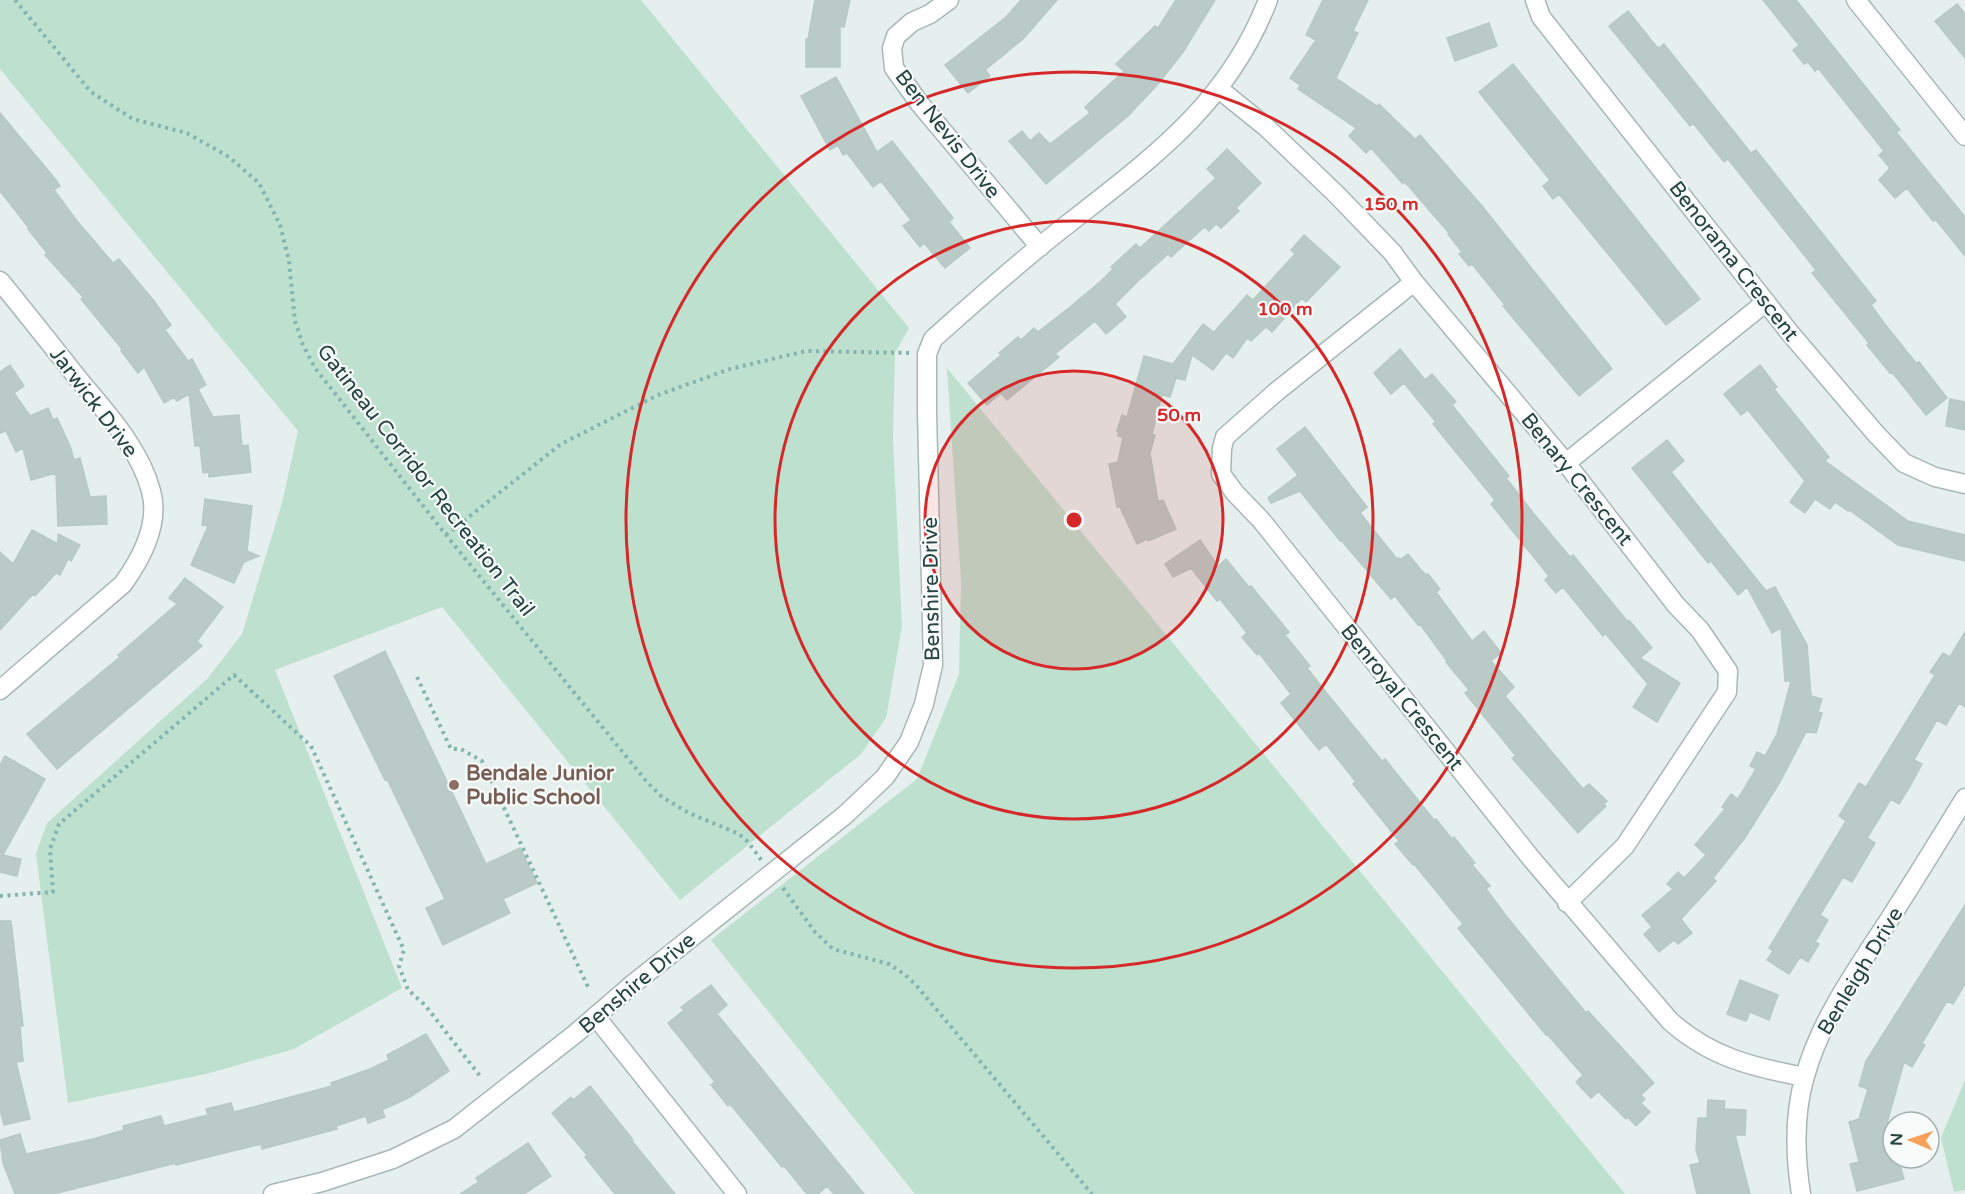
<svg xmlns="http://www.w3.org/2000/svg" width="1965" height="1194" viewBox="0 0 1965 1194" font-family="'Varela Round',sans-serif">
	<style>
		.green { fill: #bee0ce }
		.building { fill: #bacac6; stroke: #b7c9c5; stroke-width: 1.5 }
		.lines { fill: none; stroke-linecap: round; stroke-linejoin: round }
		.minor-casing { stroke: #a7b8b6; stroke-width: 21 }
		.path { stroke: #85b4ae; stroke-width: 4; stroke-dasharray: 3 4.5; stroke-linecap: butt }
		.minor { stroke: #fff; stroke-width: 18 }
		.ring { fill: none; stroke: #d62828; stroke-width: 3 }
		.education-dot { fill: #8d6e63; stroke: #f7fbfa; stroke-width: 2 }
		.labels { text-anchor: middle; stroke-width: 4.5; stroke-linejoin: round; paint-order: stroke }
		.street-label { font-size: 21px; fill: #234240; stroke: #f7fbfa }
		.education-label { font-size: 21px; font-weight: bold; fill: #785e54; stroke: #f7fbfa; text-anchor: start }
		.centre { fill: #d62828; stroke: #f7fbfa; stroke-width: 3 }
		.ring-label { font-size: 18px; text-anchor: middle; font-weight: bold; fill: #d62828; stroke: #f7fbfa; stroke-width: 4.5; stroke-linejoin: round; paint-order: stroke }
	</style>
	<rect width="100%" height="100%" fill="#e5efed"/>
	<path class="green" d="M 0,0 L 641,0 L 909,328 L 895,353 L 893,438 L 902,626 L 886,718 L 861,754 L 680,900 L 442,607 L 275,670 L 402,988 L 294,1049 L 206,1074 L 68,1103 L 36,854 L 47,823 L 207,679 L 242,634 L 282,503 L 298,431 L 0,69 Z
		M 947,368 L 1625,1194 L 915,1194 L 711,940 L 917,779 L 959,674 L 961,581 Z
		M 1965,1080 L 1965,1190 L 1954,1192 L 1941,1138 Z"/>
	<path class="building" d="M 815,0 L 850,0 L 844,27 L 840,26 L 840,67 L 806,67 L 806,39 L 808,39 Z
		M 1021,0 L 1057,0 L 1024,38 L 985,70 L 990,76 L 968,93 L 945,65 L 1006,17 Z
		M 1176,0 L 1215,0 L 1183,52 L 1158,84 L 1128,116 L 1046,184 L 1009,141 L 1022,131 L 1030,141 L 1039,133 L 1050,144 L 1090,113 L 1085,107 L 1124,71 L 1116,64 L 1155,26 L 1158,28 Z
		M 1323,0 L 1368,0 L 1353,31 L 1358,33 L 1336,78 L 1377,106 L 1379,104 L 1415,139 L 1420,135 L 1482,206 L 1612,369 L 1579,396 L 1503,306 L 1505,305 L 1472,264 L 1469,266 L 1459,254 L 1462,252 L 1448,234 L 1449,233 L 1405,182 L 1403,184 L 1371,148 L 1366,153 L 1349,136 L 1356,128 L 1298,89 L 1300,85 L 1290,78 L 1316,40 L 1306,35 Z
		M 1763,0 L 1796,0 L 1900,130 L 1896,132 L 1965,217 L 1965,256 L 1936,220 L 1933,221 L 1907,188 L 1895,198 L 1879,180 L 1890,168 L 1879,155 L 1884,151 L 1818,68 L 1815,71 L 1808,62 L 1804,64 L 1793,50 L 1799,45 Z
		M 1957,4 L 1965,14 L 1965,58 L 1935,21 Z
		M 1628,11 L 1656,46 L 1659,48 L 1664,44 L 1751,153 L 1756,150 L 1876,301 L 1871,305 L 1884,323 L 1916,363 L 1919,362 L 1947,398 L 1926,415 L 1892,372 L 1890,373 L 1867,345 L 1869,343 L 1812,273 L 1816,270 L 1728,159 L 1724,162 L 1693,123 L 1690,126 L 1609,26 Z
		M 1489,23 L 1497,46 L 1455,61 L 1447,38 Z
		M 1513,64 L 1700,299 L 1666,325 L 1559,194 L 1553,199 L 1543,186 L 1550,180 L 1479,92 Z
		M 836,77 L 877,152 L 892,141 L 953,218 L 949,222 L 970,248 L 945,268 L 924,243 L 920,247 L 903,226 L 911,220 L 881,181 L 873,187 L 847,153 L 843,155 L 838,145 L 830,150 L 801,96 Z
		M 0,113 L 56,180 L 60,186 L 54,190 L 77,221 L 113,263 L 119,259 L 154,301 L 171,325 L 165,330 L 188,361 L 192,359 L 206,385 L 198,389 L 213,417 L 239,415 L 242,446 L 248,445 L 251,472 L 209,477 L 209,472 L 203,473 L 200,446 L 195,446 L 189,394 L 177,401 L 174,397 L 164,403 L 144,367 L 138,373 L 121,351 L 122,349 L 81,299 L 83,297 L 45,255 L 47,253 L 28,229 L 29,228 L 0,191 Z
		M 1227,149 L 1261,183 L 1236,208 L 1239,211 L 1221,228 L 1216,224 L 1209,231 L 1205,227 L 1201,230 L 1171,257 L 1168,254 L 1137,282 L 1115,304 L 1126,317 L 1106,334 L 1095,321 L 1055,354 L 1059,357 L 1007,400 L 1001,393 L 987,405 L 968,383 L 1001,355 L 999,353 L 1018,337 L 1021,340 L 1034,328 L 1038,332 L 1070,307 L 1101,281 L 1113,269 L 1111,267 L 1136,244 L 1140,248 L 1216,178 L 1207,169 Z
		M 1304,235 L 1340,267 L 1306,302 L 1302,298 L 1272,332 L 1266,327 L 1251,341 L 1247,338 L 1233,358 L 1226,353 L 1213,370 L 1192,355 L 1185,380 L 1176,378 L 1170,397 L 1162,395 L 1152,434 L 1155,435 L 1150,453 L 1158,501 L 1163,500 L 1176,529 L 1148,541 L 1147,539 L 1137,544 L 1120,507 L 1117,507 L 1109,464 L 1118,462 L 1123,437 L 1118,436 L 1119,431 L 1117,431 L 1122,415 L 1127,417 L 1144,356 L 1173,364 L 1203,324 L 1214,332 L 1247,295 L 1253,300 L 1295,254 L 1291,250 Z
		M 1400,349 L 1425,380 L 1432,374 L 1456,402 L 1452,405 L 1509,476 L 1506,478 L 1534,514 L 1570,557 L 1573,555 L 1628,622 L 1629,620 L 1652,648 L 1640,658 L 1680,683 L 1657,722 L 1633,707 L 1648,684 L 1605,633 L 1603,636 L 1563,587 L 1556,593 L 1545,580 L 1549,576 L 1491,504 L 1495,500 L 1433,424 L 1436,422 L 1404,383 L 1391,394 L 1374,373 Z
		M 10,365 L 24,386 L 14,393 L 30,416 L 48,408 L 53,420 L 57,418 L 70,446 L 74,460 L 80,458 L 90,497 L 106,496 L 107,524 L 58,526 L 56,473 L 31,480 L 23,448 L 16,452 L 6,431 L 0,433 L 0,372 Z
		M 1760,365 L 1777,387 L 1774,389 L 1829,457 L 1825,461 L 1908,521 L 1965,535 L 1965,561 L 1898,545 L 1849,510 L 1848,511 L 1835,502 L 1830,509 L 1815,499 L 1805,513 L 1790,502 L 1805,481 L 1748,410 L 1741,415 L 1724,394 Z
		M 1950,399 L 1965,402 L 1965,430 L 1946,426 Z
		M 1305,427 L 1367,507 L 1360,513 L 1397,559 L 1399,558 L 1401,559 L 1408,554 L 1421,570 L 1426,575 L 1428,574 L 1440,589 L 1436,592 L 1472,641 L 1484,631 L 1501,653 L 1491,661 L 1514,687 L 1505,696 L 1583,789 L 1589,784 L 1607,801 L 1604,804 L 1606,806 L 1578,833 L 1512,758 L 1516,756 L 1465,693 L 1469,690 L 1446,662 L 1447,661 L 1420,624 L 1418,625 L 1395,596 L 1391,599 L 1341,540 L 1340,541 L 1300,491 L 1271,503 L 1268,498 L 1298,475 L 1277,449 Z
		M 1667,440 L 1684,461 L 1671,472 L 1766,591 L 1775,587 L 1807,645 L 1811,696 L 1822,699 L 1818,712 L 1822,713 L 1816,733 L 1806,732 L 1780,782 L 1744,839 L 1713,878 L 1716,881 L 1681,919 L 1692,933 L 1678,944 L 1674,940 L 1659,952 L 1644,934 L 1652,927 L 1642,915 L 1673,889 L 1667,884 L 1678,872 L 1684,878 L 1706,855 L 1695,845 L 1725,809 L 1722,807 L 1731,794 L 1738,799 L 1756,769 L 1750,766 L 1757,752 L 1765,756 L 1777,734 L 1791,681 L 1785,681 L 1781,628 L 1772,633 L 1747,587 L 1738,595 L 1711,561 L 1708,563 L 1632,468 Z
		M 205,499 L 252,506 L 247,551 L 259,556 L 244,562 L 234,583 L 191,565 L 208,526 L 202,525 Z
		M 32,530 L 58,544 L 58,534 L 80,545 L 71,561 L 68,559 L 60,575 L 56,573 L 35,596 L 33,594 L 0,630 L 0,552 L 13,564 Z
		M 1200,540 L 1218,566 L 1226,559 L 1249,587 L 1251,586 L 1289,632 L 1285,635 L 1310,666 L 1307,668 L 1329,696 L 1382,761 L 1385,759 L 1434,820 L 1436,819 L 1452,839 L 1454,837 L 1475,863 L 1472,865 L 1490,886 L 1486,889 L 1507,917 L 1586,1013 L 1588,1011 L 1654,1083 L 1641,1095 L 1645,1099 L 1641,1103 L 1650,1112 L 1636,1126 L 1628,1117 L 1626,1119 L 1600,1093 L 1598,1092 L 1591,1098 L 1576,1082 L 1583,1075 L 1547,1034 L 1546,1035 L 1458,928 L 1463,924 L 1414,864 L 1413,865 L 1395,844 L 1399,841 L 1353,784 L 1356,782 L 1326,744 L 1319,750 L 1281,703 L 1291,694 L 1259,653 L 1257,655 L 1242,637 L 1247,633 L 1220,599 L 1217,601 L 1191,568 L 1173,577 L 1165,564 Z
		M 185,578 L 223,607 L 197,641 L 202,646 L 57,769 L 27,734 L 120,657 L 118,655 L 177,604 L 169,598 Z
		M 1965,632 L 1965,707 L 1959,703 L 1946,725 L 1937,720 L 1914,760 L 1922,764 L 1910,786 L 1899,804 L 1891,799 L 1867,838 L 1875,843 L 1852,882 L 1843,877 L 1820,915 L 1828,920 L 1815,942 L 1819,944 L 1808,962 L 1800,957 L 1789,974 L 1767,960 L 1773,951 L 1769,948 L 1846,821 L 1839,816 L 1859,783 L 1866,787 L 1935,675 L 1930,672 L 1943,653 L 1950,657 Z
		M 385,651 L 486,864 L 520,848 L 537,883 L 503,899 L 510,913 L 443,945 L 426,908 L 445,899 L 387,779 L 385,780 L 334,676 Z
		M 5,756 L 45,779 L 3,855 L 21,859 L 17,876 L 0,872 L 0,765 Z
		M 1965,905 L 1965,984 L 1953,1004 L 1947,1001 L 1922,1043 L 1925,1045 L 1912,1067 L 1904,1062 L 1887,1123 L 1893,1121 L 1893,1158 L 1898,1158 L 1904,1179 L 1857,1191 L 1850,1164 L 1859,1162 L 1849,1122 L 1859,1119 L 1868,1089 L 1859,1086 L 1866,1061 Z
		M 0,921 L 11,921 L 23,1026 L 20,1026 L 23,1061 L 16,1062 L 30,1119 L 4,1125 L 0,1110 Z
		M 1740,980 L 1778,995 L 1769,1020 L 1750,1012 L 1746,1021 L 1727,1014 Z
		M 711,985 L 727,1005 L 717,1014 L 864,1194 L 834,1194 L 827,1186 L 818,1194 L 807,1194 L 784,1166 L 782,1167 L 730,1104 L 728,1106 L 711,1085 L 715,1082 L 668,1023 L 684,1010 L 681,1007 Z
		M 426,1034 L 449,1071 L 410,1097 L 382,1110 L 385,1117 L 368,1123 L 366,1116 L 336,1126 L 337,1129 L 262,1149 L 261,1144 L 176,1165 L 176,1163 L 54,1194 L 15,1194 L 3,1163 L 0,1140 L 20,1134 L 26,1154 L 93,1139 L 124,1130 L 123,1126 L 161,1116 L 164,1126 L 208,1115 L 206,1109 L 231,1103 L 234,1112 L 332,1086 L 331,1083 L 370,1069 L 389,1060 L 387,1055 Z
		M 590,1086 L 633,1140 L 632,1141 L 675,1194 L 615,1194 L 585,1157 L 587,1155 L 552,1113 L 571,1097 L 573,1100 Z
		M 1708,1100 L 1725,1101 L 1724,1109 L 1746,1110 L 1745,1135 L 1735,1135 L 1750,1194 L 1697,1194 L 1690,1165 L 1700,1163 L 1696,1150 L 1698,1118 L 1707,1118 Z
		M 528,1143 L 551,1176 L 524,1194 L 460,1194 L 479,1182 L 476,1178 Z"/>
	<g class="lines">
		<defs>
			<path id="minor" d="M 949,0 L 930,14 L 912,22 L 896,36 L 892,48 L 894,68 L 920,104 L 1040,247
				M 1535,0 L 1541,17 L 1790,333 L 1876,434 L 1904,463 L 1935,477 L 1965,484
				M 1856,0 L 1965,136
				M 1219,89 L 1266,127 L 1336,194 L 1392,252 L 1414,282 L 1566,463 L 1676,605 L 1700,630 L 1728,671 L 1727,692 L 1625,846 L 1567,903
				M 0,281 C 27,314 53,347 80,381 C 107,413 140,449 151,491 C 160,523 141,559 123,584 L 0,690
				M 1414,282 L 1276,392 L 1225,437 L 1222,448 L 1221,474 L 1235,493 L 1261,520 L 1530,857 L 1670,1021 C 1710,1057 1752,1067 1804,1077
				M 1566,463 L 1766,302
				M 596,1017 L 737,1194
				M 273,1194 L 322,1182 L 393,1159 L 454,1129 L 575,1034 L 633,984 L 845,815 L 885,777 L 909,742 L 924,704 L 933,665 L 927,412 L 927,354 L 933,339 C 977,300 1021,260 1068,224 C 1152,158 1228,104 1268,0
				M 1801,1194 C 1795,1156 1794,1113 1805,1076 C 1820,1021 1857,969 1887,923 C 1914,881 1939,840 1965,798"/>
		</defs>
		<use href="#minor" class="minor-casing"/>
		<path class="path" d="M 15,0 L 91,92 L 133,119 L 187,133 L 229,157 L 259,183 L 280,225 L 289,261 L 295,321 L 303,345 L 315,368 L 446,535 L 647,782 L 662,797 L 689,813 L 739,834 L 748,842 L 762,861
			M 446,535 L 561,444 L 658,395 L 730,369 L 806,351 L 911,353
			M 417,677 L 451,749 L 461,749 L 482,761 L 589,989
			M 783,888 L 815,932 L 833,949 L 889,964 L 904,974 L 915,984 L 1092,1194
			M 0,896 L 53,892 L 50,849 L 59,824 L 234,675 L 311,746 L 404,950 L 399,966 L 408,990 L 425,1005 L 480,1076"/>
		<use href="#minor" class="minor"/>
	</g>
	<circle cx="1074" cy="520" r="149" fill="#d62828" fill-opacity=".12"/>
	<g class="ring">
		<circle cx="1074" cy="520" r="149"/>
		<circle cx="1074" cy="520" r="299"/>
		<circle cx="1074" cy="520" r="448"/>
	</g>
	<circle class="education-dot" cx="454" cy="785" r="6"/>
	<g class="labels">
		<g class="street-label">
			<text transform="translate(948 134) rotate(52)" y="7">Ben Nevis Drive</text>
			<text transform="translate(1734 261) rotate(52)" y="7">Benorama Crescent</text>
			<text transform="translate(94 402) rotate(53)" y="7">Jarwick Drive</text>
			<text transform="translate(1577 479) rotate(51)" y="7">Benary Crescent</text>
			<text transform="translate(426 480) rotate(52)" y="7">Gatineau Corridor Recreation Trail</text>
			<text transform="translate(931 589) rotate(-91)" y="7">Benshire Drive</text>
			<text transform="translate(1402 697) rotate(51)" y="7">Benroyal Crescent</text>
			<text transform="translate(1860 971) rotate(-59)" y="7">Benleigh Drive</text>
			<text transform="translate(637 983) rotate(-40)" y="7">Benshire Drive</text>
		</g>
		<g class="education-label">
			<text x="466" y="780">Bendale Junior<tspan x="466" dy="24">Public School</tspan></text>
		</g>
	</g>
	<circle cx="1074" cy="520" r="9" class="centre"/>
	<g class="ring-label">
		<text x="1391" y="210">150 m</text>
		<text x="1285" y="315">100 m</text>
		<text x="1179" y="421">50 m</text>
	</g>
	<g transform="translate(1911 1140) rotate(272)"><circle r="28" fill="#f7fbfa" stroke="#a2b1b0" stroke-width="1.5"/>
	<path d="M0-4.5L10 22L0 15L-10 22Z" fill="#f7a15b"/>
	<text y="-9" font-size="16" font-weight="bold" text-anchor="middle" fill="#234240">N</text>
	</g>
</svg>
